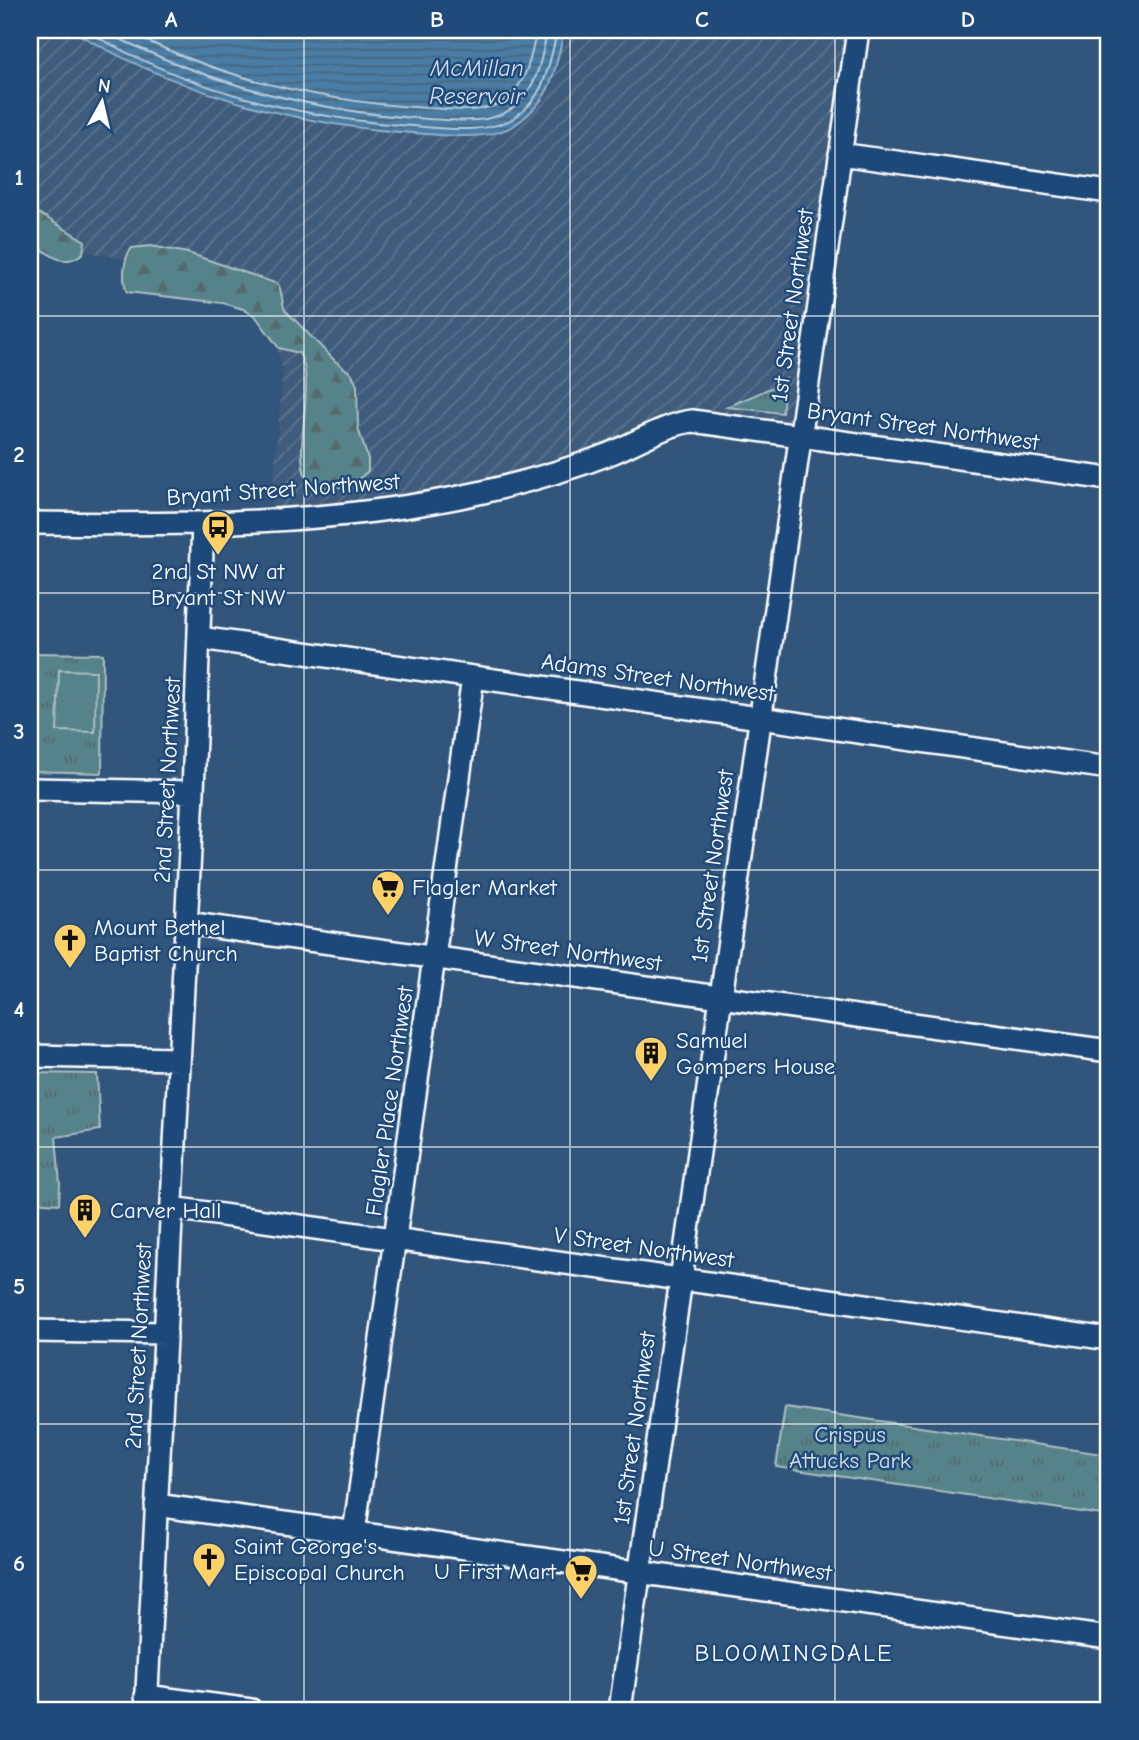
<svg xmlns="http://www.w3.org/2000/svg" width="1139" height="1740" viewBox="0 0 1139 1740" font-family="'Comic Neue',sans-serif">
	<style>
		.industrial { fill: url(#industrial-furrows) }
		.forest { fill: url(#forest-firs); stroke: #abc0c4; stroke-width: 2 }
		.park { fill: url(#park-tufts); stroke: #abc0c4; stroke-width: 2 }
		.garden { fill: #578289; stroke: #abc0c4; stroke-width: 2 }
		.water { fill: url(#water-rules); stroke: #92b1ca; stroke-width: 2 }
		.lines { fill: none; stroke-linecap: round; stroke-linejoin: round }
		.shore { stroke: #b6cbdb; stroke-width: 2 }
		.minor-casing { stroke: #fff; stroke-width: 26 }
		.minor { stroke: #1f4a7a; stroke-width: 21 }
		.grid { fill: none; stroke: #fff; stroke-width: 2; stroke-opacity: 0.55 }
		.labels { text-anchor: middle; stroke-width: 5; stroke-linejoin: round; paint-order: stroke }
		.street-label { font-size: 23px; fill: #fff; stroke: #1f4a7a }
		.poi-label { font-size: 23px; fill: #fff; stroke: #1f4a7a; text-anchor: start }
		.park-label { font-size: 23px; fill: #d5e0e2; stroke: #1f4a7a }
		.water-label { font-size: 24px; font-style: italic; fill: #d2dee9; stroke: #1f4a7a }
		.neighbourhood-label { font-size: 24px; letter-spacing: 2px; fill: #fff; stroke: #1f4a7a }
		.neatline { fill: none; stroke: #fff; stroke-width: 2.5 }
		.grid-label { font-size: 23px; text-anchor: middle; font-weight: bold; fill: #fff }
	</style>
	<defs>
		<pattern id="industrial-furrows" width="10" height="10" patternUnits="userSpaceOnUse" patternTransform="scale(1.75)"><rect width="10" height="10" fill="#3f5c7c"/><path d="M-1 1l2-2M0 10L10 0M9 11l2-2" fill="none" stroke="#5c7490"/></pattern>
		<pattern id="forest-firs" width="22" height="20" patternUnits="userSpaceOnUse" patternTransform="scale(1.75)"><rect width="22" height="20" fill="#578289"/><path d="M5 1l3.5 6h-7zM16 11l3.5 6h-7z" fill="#526a6e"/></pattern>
		<pattern id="park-tufts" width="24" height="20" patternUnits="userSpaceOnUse" patternTransform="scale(1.75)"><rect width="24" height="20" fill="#578289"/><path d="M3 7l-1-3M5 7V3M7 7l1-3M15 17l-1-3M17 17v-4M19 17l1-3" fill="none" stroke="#526a6e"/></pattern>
		<pattern id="water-rules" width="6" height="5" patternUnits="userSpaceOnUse" patternTransform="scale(1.75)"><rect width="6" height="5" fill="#497da6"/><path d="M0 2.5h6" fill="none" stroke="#4a6479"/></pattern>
	</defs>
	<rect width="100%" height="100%" fill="#32557b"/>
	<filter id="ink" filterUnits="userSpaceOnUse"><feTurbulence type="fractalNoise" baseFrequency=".0143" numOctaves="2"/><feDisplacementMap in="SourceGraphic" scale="14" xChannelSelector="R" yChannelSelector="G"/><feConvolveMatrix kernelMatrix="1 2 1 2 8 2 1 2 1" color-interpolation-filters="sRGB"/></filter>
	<g filter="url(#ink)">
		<path class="industrial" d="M 30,30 L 858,30 L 800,435 L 699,422 L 448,500 L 282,520 L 271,508 L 283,372 L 266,303 L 189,272 L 69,248 L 30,228 Z"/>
		<path class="forest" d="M 30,208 L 85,241 L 83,253 C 62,271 48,251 30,242 Z
			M 151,246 L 188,253 L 278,284 C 283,293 281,302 285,310 L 335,361 L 352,374 L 357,385 L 358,428 L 368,459 L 368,471 C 351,488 334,490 312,488 C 287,459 319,388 299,353 L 279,348 L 256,317 L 243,309 L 223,303 L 127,292 C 122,280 123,258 132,248 Z"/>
		<path class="park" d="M 786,379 L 782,413 L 727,407 L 780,384 Z
			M 30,653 L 103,654 L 102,773 L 30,771 Z
			M 30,1073 L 97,1074 L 100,1130 L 56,1137 L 60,1184 L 59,1204 L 30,1202 Z
			M 785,1407 L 1109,1455 L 1109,1516 L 776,1467 Z"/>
		<path class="garden" d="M 59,670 L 96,671 L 95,732 L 57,731 Z"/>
		<path class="water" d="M 71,30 L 565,30 C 553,70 556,94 519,122 C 495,141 454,136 426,134 C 300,127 180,94 71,30 Z"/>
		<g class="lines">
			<path class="shore" d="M 85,30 C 188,91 306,120 425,127 C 452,129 490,133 514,118 C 547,96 548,64 558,30
				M 102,30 C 205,83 312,112 428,119 C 452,120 490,125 511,109 C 540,86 539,63 548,30
				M 125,30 C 219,78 322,102 427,108 C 450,109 485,115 505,100 C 529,81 530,57 537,30"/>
			<defs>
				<path id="minor" d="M 840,154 L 1109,192
					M 30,523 C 181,525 334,526 483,492 C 526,482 568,470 609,454 C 634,444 666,424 692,421 L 1109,479
					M 200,638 L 1109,768
					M 30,789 L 193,792
					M 186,923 L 1109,1051
					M 30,1056 L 179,1059
					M 172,1208 L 1109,1339
					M 30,1331 L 166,1333
					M 156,1505 L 1109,1638
					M 354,1533 L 473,677
					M 146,1696 L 251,1710
					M 146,1710 L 193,792 L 203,523
					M 620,1710 L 858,30"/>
			</defs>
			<use href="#minor" class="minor-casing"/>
			<use href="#minor" class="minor"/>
		</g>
	</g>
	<path class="grid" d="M 304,30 L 304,1710M 570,30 L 570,1710M 835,30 L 835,1710M 30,316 L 1109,316M 30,593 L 1109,593M 30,870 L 1109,870M 30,1147 L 1109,1147M 30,1424 L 1109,1424"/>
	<defs>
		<symbol id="bus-pin" viewBox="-11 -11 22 30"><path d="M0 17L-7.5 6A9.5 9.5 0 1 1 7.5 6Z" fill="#ffd166" stroke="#1f4a7a"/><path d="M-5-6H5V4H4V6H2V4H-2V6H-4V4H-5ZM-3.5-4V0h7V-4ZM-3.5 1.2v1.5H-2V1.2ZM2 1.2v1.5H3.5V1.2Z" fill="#111"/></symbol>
		<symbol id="supermarket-pin" viewBox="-11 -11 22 30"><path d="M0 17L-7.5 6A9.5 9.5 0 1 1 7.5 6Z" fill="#ffd166" stroke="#1f4a7a"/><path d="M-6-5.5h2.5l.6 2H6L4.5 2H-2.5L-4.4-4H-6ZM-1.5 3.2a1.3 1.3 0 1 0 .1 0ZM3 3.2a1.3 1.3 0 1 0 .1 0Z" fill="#111"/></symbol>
		<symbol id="church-pin" viewBox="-11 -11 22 30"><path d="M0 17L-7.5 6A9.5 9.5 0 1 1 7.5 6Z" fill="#ffd166" stroke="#1f4a7a"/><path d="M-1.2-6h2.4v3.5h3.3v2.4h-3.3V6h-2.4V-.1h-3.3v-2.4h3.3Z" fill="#111"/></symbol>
		<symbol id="building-pin" viewBox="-11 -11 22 30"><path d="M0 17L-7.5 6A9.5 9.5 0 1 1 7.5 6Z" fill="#ffd166" stroke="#1f4a7a"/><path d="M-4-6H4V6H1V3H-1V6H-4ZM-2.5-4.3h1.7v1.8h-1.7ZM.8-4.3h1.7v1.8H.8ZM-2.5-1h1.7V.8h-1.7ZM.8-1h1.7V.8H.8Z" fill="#111"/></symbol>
	</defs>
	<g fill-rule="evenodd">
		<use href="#bus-pin" x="199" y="508" width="38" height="52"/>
		<use href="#supermarket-pin" x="369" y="868" width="38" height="52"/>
		<use href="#church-pin" x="51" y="921" width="38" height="52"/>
		<use href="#building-pin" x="632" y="1034" width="38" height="52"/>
		<use href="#building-pin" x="66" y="1191" width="38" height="52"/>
		<use href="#church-pin" x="190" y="1540" width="38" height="52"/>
		<use href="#supermarket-pin" x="562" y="1552" width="38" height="52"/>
	</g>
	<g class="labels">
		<g class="street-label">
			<text transform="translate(792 305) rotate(-82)" y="8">1st Street Northwest</text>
			<text transform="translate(923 426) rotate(8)" y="8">Bryant Street Northwest</text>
			<text transform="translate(283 489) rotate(-4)" y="8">Bryant Street Northwest</text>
			<text transform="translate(658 677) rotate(8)" y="8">Adams Street Northwest</text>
			<text transform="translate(167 780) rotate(-87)" y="8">2nd Street Northwest</text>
			<text transform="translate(712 866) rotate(-82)" y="8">1st Street Northwest</text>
			<text transform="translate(568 950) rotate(8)" y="8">W Street Northwest</text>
			<text transform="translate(389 1101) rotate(-82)" y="8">Flagler Place Northwest</text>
			<text transform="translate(644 1247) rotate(8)" y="8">V Street Northwest</text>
			<text transform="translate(138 1346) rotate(-87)" y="8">2nd Street Northwest</text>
			<text transform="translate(634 1428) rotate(-82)" y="8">1st Street Northwest</text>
			<text transform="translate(740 1560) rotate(8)" y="8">U Street Northwest</text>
		</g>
		<g class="poi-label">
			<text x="218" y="579" text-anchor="middle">2nd St NW at<tspan x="218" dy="26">Bryant St NW</tspan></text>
			<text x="412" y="895">Flagler Market</text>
			<text x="94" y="935">Mount Bethel<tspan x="94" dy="26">Baptist Church</tspan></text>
			<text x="676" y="1048">Samuel<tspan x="676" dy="26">Gompers House</tspan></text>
			<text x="110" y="1218">Carver Hall</text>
			<text x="234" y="1554">Saint George's<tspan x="234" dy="26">Episcopal Church</tspan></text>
			<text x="556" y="1579" text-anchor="end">U First Mart</text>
		</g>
		<g class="park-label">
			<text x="850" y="1442">Crispus<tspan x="850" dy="26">Attucks Park</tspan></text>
		</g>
		<g class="water-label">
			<text x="477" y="76">McMillan<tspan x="477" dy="28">Reservoir</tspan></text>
		</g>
		<g class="neighbourhood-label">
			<text x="794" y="1661">BLOOMINGDALE</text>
		</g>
	</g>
	<rect width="1139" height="1740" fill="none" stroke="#1f4a7a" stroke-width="77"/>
	<g transform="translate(102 102) rotate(8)" stroke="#1f4a7a" stroke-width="5" paint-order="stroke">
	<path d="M0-5L12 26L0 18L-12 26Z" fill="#ffffff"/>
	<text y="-10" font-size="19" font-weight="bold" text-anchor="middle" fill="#ffffff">N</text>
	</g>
	<rect x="38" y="38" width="1062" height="1664" class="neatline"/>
	<g class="grid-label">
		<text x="171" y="27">A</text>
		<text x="437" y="27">B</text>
		<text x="702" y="27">C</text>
		<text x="968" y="27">D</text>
		<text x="19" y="185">1</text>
		<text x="19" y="462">2</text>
		<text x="19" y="739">3</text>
		<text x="19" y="1017">4</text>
		<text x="19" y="1294">5</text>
		<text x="19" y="1571">6</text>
	</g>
</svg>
